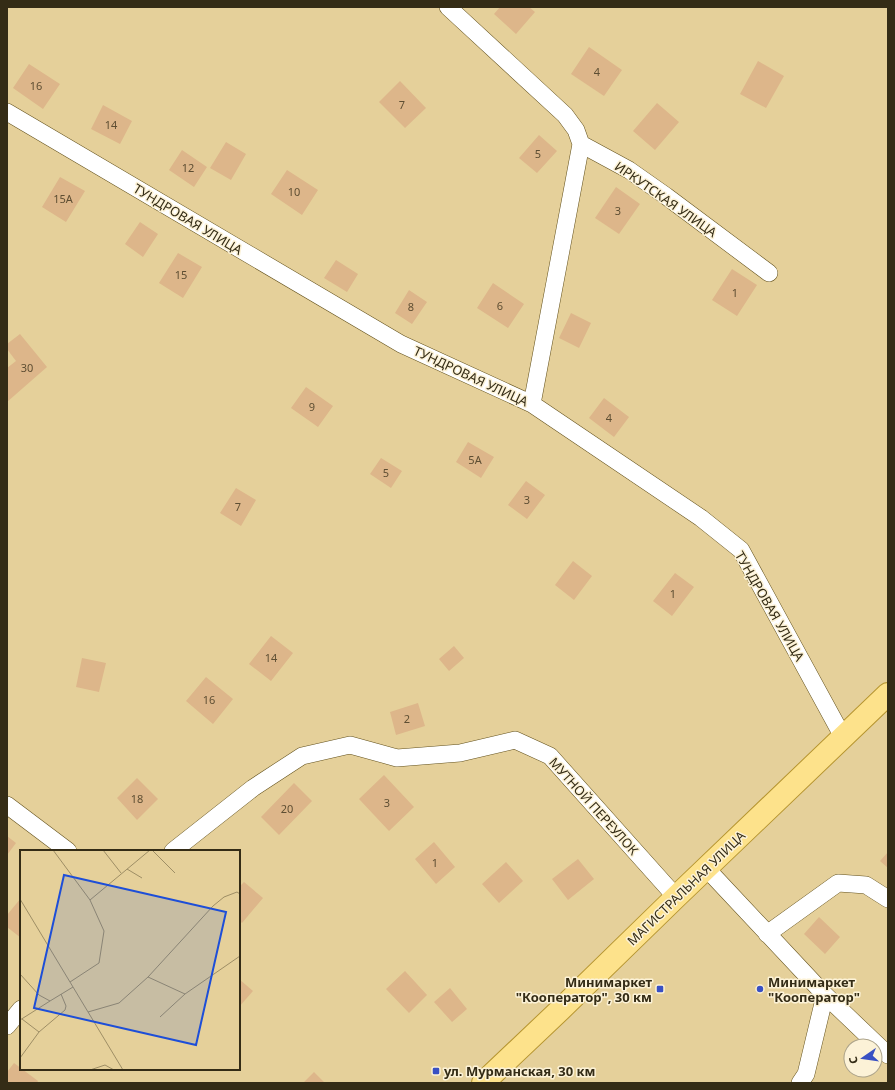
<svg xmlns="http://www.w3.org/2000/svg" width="895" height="1090" viewBox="0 0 895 1090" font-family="'Noto Sans',sans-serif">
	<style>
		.building { fill: #ddb68a }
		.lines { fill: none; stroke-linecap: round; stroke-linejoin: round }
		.street-casing { stroke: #63511c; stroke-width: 18 }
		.primary-casing { stroke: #b69530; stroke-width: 24 }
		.street { stroke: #fff; stroke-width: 17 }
		.primary { stroke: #fde28b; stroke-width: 22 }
		.poi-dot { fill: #3950c3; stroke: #fcf2d7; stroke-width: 1.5 }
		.labels { text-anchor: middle; stroke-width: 3; stroke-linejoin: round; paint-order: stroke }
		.number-label { font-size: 11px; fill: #5e4e33 }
		.street-label { font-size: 13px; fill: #342c16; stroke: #fcf2d7 }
		.poi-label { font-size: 13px; font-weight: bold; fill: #342c16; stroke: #fcf2d7; text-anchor: start }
		.inset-road { fill: none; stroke: #9e8e65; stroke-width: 1 }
		.view { fill: #1d4ed8; fill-opacity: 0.15; stroke: #1d4ed8; stroke-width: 2 }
		.inset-edge { fill: none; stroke: #342c16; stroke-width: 2 }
	</style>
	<rect width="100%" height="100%" fill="#e5d09a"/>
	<path class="building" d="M 500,7 L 529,7 L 535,12 L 516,34 L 494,14 Z
		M 589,47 L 622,70 L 604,96 L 571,74 Z
		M 758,61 L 784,76 L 766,108 L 740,94 Z
		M 29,64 L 60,84 L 43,109 L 13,88 Z
		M 400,81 L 426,108 L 405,128 L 379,102 Z
		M 657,103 L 679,122 L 655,150 L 633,131 Z
		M 103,105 L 132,121 L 120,144 L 91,129 Z
		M 539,135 L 557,151 L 537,173 L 519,158 Z
		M 226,142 L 246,154 L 231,180 L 210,168 Z
		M 182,150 L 207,167 L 194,187 L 169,170 Z
		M 287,170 L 318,190 L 302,215 L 271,194 Z
		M 60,177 L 85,191 L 66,222 L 42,207 Z
		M 616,187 L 640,204 L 619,234 L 595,218 Z
		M 140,222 L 158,234 L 143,257 L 125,244 Z
		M 178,253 L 202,267 L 183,298 L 159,283 Z
		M 336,260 L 358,274 L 347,292 L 324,278 Z
		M 732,269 L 757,285 L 737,316 L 712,300 Z
		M 493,283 L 524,304 L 508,328 L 477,308 Z
		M 409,290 L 427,302 L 412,324 L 395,313 Z
		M 571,313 L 591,323 L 579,348 L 559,338 Z
		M 20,334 L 47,367 L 7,402 L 7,368 L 16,361 L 7,349 L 7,344 Z
		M 306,387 L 333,406 L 318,427 L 291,408 Z
		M 604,398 L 629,417 L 614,437 L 589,418 Z
		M 468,442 L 494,457 L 481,478 L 456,462 Z
		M 381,458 L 402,471 L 391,488 L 370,474 Z
		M 526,481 L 545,495 L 527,519 L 508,505 Z
		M 236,488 L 256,500 L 241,526 L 220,513 Z
		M 573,561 L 592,576 L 574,600 L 555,585 Z
		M 675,573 L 694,587 L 672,616 L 653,601 Z
		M 271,636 L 293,653 L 271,681 L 249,664 Z
		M 454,646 L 464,658 L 449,671 L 439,659 Z
		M 82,658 L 106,663 L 99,692 L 76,687 Z
		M 206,677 L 233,699 L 213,724 L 186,701 Z
		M 418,703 L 425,726 L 396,735 L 390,712 Z
		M 384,775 L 414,807 L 389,831 L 359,799 Z
		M 137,778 L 158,799 L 137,820 L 117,798 Z
		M 294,783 L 312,801 L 279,835 L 261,817 Z
		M 7,836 L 16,843 L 7,855 Z
		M 434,842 L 455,867 L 436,884 L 415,859 Z
		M 888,852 L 888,868 L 880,861 Z
		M 578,859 L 594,879 L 568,900 L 552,879 Z
		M 506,862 L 523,881 L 499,903 L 482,884 Z
		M 244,882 L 263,898 L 242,923 L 239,920 L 239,887 Z
		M 21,898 L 21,938 L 7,927 L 7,915 Z
		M 819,917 L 840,937 L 825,954 L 804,934 Z
		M 405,971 L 427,995 L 409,1013 L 386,989 Z
		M 239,979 L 253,991 L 239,1007 Z
		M 450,988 L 467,1009 L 452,1022 L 434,1002 Z
		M 14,1063 L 38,1081 L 37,1083 L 7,1083 L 7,1072 Z
		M 314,1072 L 325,1083 L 303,1083 Z"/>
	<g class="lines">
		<defs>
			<path id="street" d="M 448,7 L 565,115 L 576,130 L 581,144 L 629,170 L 666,196 L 769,273
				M 7,112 L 401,344 L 532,404 L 701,518 L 741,550 L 843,737
				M 532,404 L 581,144
				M 7,805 L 68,851
				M 173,851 L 253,788 L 302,756 L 350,745 L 397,758 L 460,753 L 515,740 L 550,756 L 676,897
				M 706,868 L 825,995 L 806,1074 L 800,1083
				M 767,934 L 838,883 L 866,885 L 888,899
				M 825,995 L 888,1055
				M 7,1026 L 21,1009"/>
			<path id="primary" d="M 483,1083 L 560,1010 L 676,897 L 888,694"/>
		</defs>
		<use href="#street" class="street-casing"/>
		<use href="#primary" class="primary-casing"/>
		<use href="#street" class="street"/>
		<use href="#primary" class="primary"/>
	</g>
	<g class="poi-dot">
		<rect x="656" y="985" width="8" height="8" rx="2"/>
		<circle cx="760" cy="989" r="4"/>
		<rect x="432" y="1067" width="8" height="8" rx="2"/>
	</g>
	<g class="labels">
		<g class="number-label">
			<text x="597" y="76">4</text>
			<text x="36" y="90">16</text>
			<text x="402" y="109">7</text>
			<text x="111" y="129">14</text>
			<text x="538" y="158">5</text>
			<text x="188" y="172">12</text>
			<text x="294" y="196">10</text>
			<text x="63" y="203">15А</text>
			<text x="618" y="215">3</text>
			<text x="181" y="279">15</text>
			<text x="735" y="297">1</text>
			<text x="500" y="310">6</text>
			<text x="411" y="311">8</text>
			<text x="27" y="372">30</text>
			<text x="312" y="411">9</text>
			<text x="609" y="422">4</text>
			<text x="475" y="464">5А</text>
			<text x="386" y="477">5</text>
			<text x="527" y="504">3</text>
			<text x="238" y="511">7</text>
			<text x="673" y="598">1</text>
			<text x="271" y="662">14</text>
			<text x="209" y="704">16</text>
			<text x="407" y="723">2</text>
			<text x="137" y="803">18</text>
			<text x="387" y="807">3</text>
			<text x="287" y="813">20</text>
			<text x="435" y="867">1</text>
		</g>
		<g class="street-label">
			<text transform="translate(666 199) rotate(35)" y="5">ИРКУТСКАЯ УЛИЦА</text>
			<text transform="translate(188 219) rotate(31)" y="5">ТУНДРОВАЯ УЛИЦА</text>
			<text transform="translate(471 376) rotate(25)" y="5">ТУНДРОВАЯ УЛИЦА</text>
			<text transform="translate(770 606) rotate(60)" y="5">ТУНДРОВАЯ УЛИЦА</text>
			<text transform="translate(594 806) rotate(48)" y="5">МУТНОЙ ПЕРЕУЛОК</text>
			<text transform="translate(686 888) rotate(-44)" y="5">МАГИСТРАЛЬНАЯ УЛИЦА</text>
		</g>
		<g class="poi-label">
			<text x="652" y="987" text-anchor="end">Минимаркет<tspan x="652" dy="15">"Кооператор", 30 км</tspan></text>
			<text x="768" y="987">Минимаркет<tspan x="768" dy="15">"Кооператор"</tspan></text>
			<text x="444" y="1076">ул. Мурманская, 30 км</text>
		</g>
	</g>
	<g transform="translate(20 850)">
		<rect width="220" height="220" fill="#e5d09a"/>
		<path class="inset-road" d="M 33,0 L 70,50 L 84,81 L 79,113 L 50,132M 83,0 L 101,23M 132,0 L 155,23M 107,19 L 122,28M 0,49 L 103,220M 70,50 L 130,0M 0,124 L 19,145 L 30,151 L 53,137M 128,127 L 165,144M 68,162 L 99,153 L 128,127 L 193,56 L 204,47 L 217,42 L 220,44M 140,167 L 165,144 L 220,106M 2,169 L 19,182M 0,170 L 30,151M 0,208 L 19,182 L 45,160 L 46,156 L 41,144M 70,220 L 85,215 L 94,220"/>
		<path class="view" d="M 44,25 L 206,62 L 176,195 L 14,158 Z"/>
		<rect width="220" height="220" class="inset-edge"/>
	</g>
	<rect width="895" height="1090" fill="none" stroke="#342c16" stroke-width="16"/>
	<g transform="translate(863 1058) rotate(257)"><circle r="19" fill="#fcf2d7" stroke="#aca38a"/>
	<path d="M0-3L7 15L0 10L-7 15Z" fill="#3950c3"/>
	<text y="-6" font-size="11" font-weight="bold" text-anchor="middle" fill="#342c16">С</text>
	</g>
</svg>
